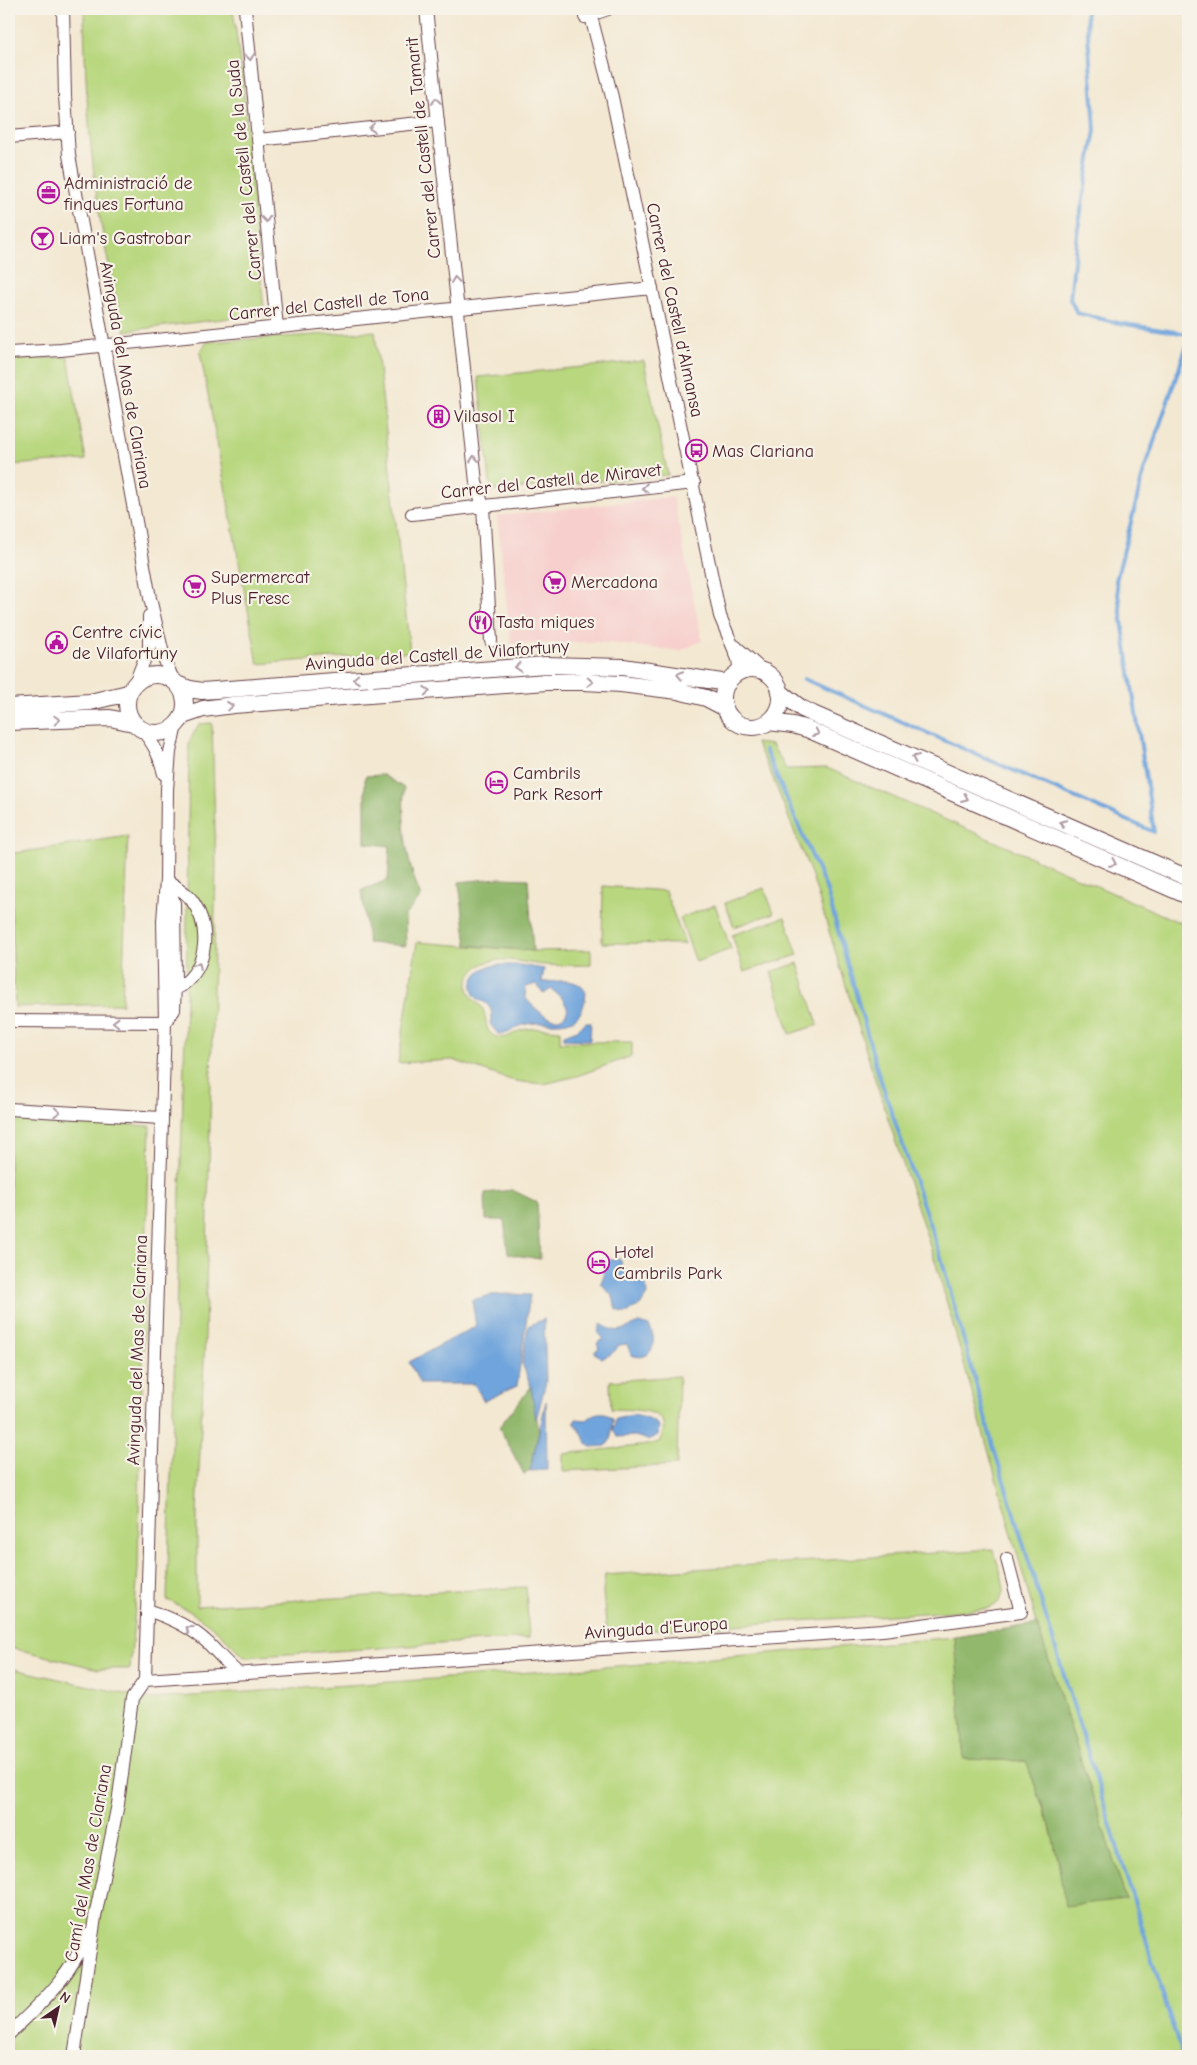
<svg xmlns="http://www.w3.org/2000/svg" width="1197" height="2065" viewBox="0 0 1197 2065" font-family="'Comic Neue',sans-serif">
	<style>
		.built { fill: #f7d0cd }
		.green { fill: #b8d77e; stroke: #817b54 }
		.forest { fill: #92b86d; stroke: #6e6c4c }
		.water { fill: #70a4dc; stroke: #5d6284; fill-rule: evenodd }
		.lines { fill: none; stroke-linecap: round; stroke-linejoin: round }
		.stream { stroke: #70a4dc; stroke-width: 4 }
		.minor-casing { stroke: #633d44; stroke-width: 14 }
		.tertiary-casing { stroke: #633d44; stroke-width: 18 }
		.minor { stroke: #fff; stroke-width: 12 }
		.tertiary { stroke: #fff; stroke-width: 16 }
		.oneway { stroke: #ae9aa0 }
		.labels { text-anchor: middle; stroke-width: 4.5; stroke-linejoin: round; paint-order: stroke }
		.street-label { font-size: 18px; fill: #4a1f2b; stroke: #f7f3e8 }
		.poi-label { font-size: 18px; fill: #4a1f2b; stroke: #f7f3e8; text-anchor: start }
	</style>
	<rect width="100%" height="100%" fill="#f7f3e8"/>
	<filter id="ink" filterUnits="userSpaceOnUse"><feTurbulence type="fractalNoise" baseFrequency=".02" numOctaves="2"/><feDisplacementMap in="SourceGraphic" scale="10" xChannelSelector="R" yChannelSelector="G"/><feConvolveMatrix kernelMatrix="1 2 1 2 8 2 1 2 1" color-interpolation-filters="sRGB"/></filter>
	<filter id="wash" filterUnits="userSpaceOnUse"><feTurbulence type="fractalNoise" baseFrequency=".0096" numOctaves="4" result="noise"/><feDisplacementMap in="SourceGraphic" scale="20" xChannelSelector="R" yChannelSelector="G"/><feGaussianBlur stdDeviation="1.12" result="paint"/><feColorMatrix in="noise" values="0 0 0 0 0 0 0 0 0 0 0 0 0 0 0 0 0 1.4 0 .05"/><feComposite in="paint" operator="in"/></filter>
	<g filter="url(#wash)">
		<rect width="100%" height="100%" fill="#f3e8d2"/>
		<path class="built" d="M 673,497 L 702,641 L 680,651 L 598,642 L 511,644 L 497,516 Z"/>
		<path class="green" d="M 84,9 L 233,9 L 242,77 L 264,310 L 255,315 L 125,331 C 95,226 85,117 84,9 Z
			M 375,331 L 410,652 L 258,664 L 200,352 L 207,342 Z
			M 68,357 L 86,460 L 9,465 L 9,360 Z
			M 644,361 L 668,475 L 491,491 L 478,377 Z
			M 212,723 L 216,865 L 205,1338 L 197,1514 L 197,1606 L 526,1587 L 529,1638 L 244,1657 C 221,1632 198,1613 167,1600 L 186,1002 L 189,742 L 199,724 Z
			M 756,743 L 772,745 L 786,769 L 827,768 L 1188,926 L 1188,2056 L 9,2056 L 9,1668 L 149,1699 L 631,1665 L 955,1637 L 964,1759 L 1026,1761 L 1050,1826 L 1058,1860 L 1126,1899 L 1037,1624 L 936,1264 L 874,1076 L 812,876 L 770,771 Z
			M 128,836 L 122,1004 L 15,1007 L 9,854 Z
			M 603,886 L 665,891 L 685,944 L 602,943 Z
			M 764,888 L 774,913 L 734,927 L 725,903 Z
			M 715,905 L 731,949 L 696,962 L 680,918 Z
			M 785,917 L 798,955 L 744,972 L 732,935 Z
			M 417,942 L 533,951 L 591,950 L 591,965 C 575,965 560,966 545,965 C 526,964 507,956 488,962 C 475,965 463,980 470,994 C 473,1000 479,1003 482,1008 C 489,1019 482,1032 497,1037 C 508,1040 513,1032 522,1030 C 534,1027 548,1029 560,1030 L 560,1042 L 632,1042 L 632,1056 L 577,1076 L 544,1084 L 514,1081 L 453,1060 L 398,1063 Z
			M 798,963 L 818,1025 L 790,1034 L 771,972 Z
			M 9,1118 L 150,1126 L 140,1450 L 138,1569 L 130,1669 L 98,1669 L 9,1647 Z
			M 679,1376 L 677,1465 L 563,1471 L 563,1454 L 648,1445 L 659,1442 C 678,1407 634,1410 611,1409 L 610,1381 Z
			M 993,1549 C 999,1571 1016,1599 987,1609 L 607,1633 L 603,1593 L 605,1575 Z"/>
		<path class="forest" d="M 383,775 L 404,788 C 402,828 406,860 421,897 L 405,915 L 406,946 L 368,943 L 362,890 L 388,880 L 390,846 L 365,843 L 365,776 Z
			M 499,878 L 528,879 L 533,951 L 467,945 L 459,882 Z
			M 512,1190 L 537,1202 L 540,1259 L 508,1254 L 504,1220 L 486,1220 L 485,1193 Z
			M 531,1387 L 539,1431 L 530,1471 L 524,1474 L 499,1427 Z
			M 1037,1624 L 1126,1899 L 1065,1906 L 1058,1860 L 1050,1826 L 1026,1761 L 964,1759 L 955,1637 Z"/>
		<path class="water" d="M 497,965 L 520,965 L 544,969 L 542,982 C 557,982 579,976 586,993 C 582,1035 554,1019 527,1024 C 516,1026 508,1034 498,1034 L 490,1024 C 491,1018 493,1013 490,1008 C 487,1002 482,1002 477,998 C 467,989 474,973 485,968 C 489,966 493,966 497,965 ZM 536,984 L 544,994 L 551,989 L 562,998 L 568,1009 C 560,1033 533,1008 525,997 L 526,987 Z
			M 586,1022 L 591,1022 L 590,1040 L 564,1039 L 564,1035 L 577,1030 Z
			M 608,1259 L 620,1259 L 622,1264 L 618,1266 L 625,1270 L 633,1280 L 646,1285 L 647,1295 L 640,1306 L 634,1308 L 629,1313 L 623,1313 L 616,1309 L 613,1297 L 601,1283 L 604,1275 L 601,1266 Z
			M 510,1294 L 530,1295 L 517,1386 L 484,1401 L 474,1384 L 420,1384 L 409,1362 L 476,1326 L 472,1300 L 491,1295 Z
			M 544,1319 L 546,1382 L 536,1420 L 531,1387 L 522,1363 L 528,1326 Z
			M 639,1323 L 649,1326 C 659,1342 652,1363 631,1355 L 627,1344 L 619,1345 C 614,1353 610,1356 601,1358 L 594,1352 L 599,1349 L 597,1343 L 604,1339 L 598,1332 L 601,1324 C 621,1336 621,1329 639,1323 Z
			M 546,1401 L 547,1470 L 530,1471 Z
			M 599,1413 L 605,1413 L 613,1419 L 611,1439 L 606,1446 L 590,1447 C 583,1439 582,1430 574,1423 L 576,1419 L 587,1420 L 594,1414 Z
			M 632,1415 C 642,1417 651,1418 659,1426 L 658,1435 L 648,1440 L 635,1436 L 617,1437 L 613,1429 L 616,1419 Z"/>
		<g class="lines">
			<path class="stream" d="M 1086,9 L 1095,130 L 1077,234 L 1070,299 L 1077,313 L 1118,323 L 1188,334
				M 804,679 L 1154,832 L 1116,581 L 1144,471 L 1188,342
				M 765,750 L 826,888 L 878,1072 L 942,1261 L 993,1446 L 1182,2056"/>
		</g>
	</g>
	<g filter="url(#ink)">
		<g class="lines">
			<defs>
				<path id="minor" d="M 63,9 L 65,96 L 69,155 L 150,598 L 164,658 L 173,680
					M 245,9 L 277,327
					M 426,9 L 476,482 L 483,507 L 491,641
					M 589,9 L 612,97 L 720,616 L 738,659 L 739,667 L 735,675
					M 585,17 L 608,9
					M 9,137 L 68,132
					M 258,140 L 438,121
					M 9,353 L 61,350 L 652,288
					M 412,514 L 694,483
					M 735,646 L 765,673
					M 135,683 L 149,648 L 149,616
					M 142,730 C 154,744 160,756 164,774
					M 166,880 C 174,885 185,892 191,899 C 211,926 209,966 181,986 L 169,981 L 170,967
					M 9,1021 L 165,1022
					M 165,1022 L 174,1010 L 175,983 L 174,903 L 169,887
					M 9,1109 L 161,1118
					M 147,1610 C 169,1617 191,1627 208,1643 C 218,1653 227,1664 238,1673
					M 145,1680 L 165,1022 L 163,921 L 166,880 L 167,789 L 170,752 L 176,725
					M 145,1680 L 883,1630 L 1021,1612 L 1007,1559
					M 9,2034 C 39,2005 73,1975 86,1935
					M 74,2056 L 95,1917 L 118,1804 L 132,1699 L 145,1680"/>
				<path id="tertiary" d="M723 698a29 29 0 1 1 58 0a29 29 0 1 1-58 0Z
					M127 704a29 29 0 1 1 58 0a29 29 0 1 1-58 0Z
					M 179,685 L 190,689 L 202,691 L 546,665 L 623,667 L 728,683
					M 780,692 L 801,708 L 813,714 L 1188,878
					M 9,707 L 90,702 L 128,693
					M 183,716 L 203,709 L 233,705 L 547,682 L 584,682 L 621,684 L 678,691 L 706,698 L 725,708
					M 9,722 L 110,718 L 133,723
					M 769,722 L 793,725 L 807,729 L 1188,896"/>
			</defs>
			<use href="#minor" class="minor-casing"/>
			<use href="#tertiary" class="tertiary-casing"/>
			<use href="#minor" class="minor"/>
			<use href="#tertiary" class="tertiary"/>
		</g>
		<defs><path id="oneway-chevron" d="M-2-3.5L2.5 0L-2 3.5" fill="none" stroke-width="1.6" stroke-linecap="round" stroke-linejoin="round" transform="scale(1.25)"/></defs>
		<g class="oneway">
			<use href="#oneway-chevron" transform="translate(250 57) rotate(84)"/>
			<use href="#oneway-chevron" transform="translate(436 101) rotate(-96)"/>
			<use href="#oneway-chevron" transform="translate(372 128) rotate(174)"/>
			<use href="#oneway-chevron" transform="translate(266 219) rotate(84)"/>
			<use href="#oneway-chevron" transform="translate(455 280) rotate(-96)"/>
			<use href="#oneway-chevron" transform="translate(474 459) rotate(-96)"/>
			<use href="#oneway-chevron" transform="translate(645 488) rotate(174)"/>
			<use href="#oneway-chevron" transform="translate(518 667) rotate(176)"/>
			<use href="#oneway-chevron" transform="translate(680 675) rotate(-169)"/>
			<use href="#oneway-chevron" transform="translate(356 679) rotate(176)"/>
			<use href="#oneway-chevron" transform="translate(590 682) rotate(2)"/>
			<use href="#oneway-chevron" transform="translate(427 691) rotate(-4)"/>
			<use href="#oneway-chevron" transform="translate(230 706) rotate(-7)"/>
			<use href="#oneway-chevron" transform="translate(57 720) rotate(-3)"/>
			<use href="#oneway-chevron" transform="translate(816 733) rotate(24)"/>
			<use href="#oneway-chevron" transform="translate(915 758) rotate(-156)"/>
			<use href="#oneway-chevron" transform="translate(965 798) rotate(23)"/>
			<use href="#oneway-chevron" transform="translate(1063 823) rotate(-156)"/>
			<use href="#oneway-chevron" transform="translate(1113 863) rotate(24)"/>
			<use href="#oneway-chevron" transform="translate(198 965) rotate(-63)"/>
			<use href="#oneway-chevron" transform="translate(116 1022) rotate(-179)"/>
			<use href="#oneway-chevron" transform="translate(57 1112) rotate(3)"/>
			<use href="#oneway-chevron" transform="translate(189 1629) rotate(-144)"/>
		</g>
	</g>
	<defs>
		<symbol id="office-ring" viewBox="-11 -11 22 22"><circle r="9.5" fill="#f7f3e8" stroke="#b5179e" stroke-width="1.5"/><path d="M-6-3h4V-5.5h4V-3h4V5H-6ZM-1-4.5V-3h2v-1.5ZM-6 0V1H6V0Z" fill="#b5179e"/></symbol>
		<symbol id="bar-ring" viewBox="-11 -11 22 22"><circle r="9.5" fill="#f7f3e8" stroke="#b5179e" stroke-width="1.5"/><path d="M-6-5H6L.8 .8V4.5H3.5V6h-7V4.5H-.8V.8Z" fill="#b5179e"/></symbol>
		<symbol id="building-ring" viewBox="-11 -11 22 22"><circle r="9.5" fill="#f7f3e8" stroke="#b5179e" stroke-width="1.5"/><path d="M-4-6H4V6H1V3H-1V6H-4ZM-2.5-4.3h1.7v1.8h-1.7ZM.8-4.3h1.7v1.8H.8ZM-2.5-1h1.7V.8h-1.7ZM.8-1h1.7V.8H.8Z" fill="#b5179e"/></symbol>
		<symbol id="bus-ring" viewBox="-11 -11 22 22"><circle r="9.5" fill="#f7f3e8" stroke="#b5179e" stroke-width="1.5"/><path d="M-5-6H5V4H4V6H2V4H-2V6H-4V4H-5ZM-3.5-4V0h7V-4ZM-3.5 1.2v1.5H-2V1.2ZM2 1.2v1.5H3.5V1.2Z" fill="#b5179e"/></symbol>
		<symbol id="supermarket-ring" viewBox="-11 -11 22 22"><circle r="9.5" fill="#f7f3e8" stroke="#b5179e" stroke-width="1.5"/><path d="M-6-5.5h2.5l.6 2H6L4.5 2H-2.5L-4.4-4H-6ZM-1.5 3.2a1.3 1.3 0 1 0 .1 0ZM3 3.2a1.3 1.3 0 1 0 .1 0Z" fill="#b5179e"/></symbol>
		<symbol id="restaurant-ring" viewBox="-11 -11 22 22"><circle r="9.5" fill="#f7f3e8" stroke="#b5179e" stroke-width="1.5"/><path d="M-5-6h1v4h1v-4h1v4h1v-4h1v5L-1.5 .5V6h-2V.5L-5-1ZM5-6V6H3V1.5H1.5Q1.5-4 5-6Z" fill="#b5179e"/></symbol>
		<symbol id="civic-ring" viewBox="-11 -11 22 22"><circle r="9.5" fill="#f7f3e8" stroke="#b5179e" stroke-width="1.5"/><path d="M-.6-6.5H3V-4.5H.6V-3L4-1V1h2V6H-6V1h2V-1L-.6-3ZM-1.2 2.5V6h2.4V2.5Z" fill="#b5179e"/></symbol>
		<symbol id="hotel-ring" viewBox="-11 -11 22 22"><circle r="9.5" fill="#f7f3e8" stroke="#b5179e" stroke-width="1.5"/><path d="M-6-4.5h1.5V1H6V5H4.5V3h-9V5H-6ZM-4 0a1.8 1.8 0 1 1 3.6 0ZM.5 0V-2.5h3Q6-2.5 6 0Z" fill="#b5179e"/></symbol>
	</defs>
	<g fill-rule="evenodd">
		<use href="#office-ring" x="36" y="180" width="25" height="25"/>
		<use href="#bar-ring" x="30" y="226" width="25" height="25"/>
		<use href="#building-ring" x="426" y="404" width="25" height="25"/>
		<use href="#bus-ring" x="684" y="438" width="25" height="25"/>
		<use href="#supermarket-ring" x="542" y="570" width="25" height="25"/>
		<use href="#supermarket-ring" x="182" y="574" width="25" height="25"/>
		<use href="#restaurant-ring" x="468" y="610" width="25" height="25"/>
		<use href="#civic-ring" x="44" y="630" width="25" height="25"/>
		<use href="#hotel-ring" x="484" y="770" width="25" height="25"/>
		<use href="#hotel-ring" x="586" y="1250" width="25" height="25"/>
	</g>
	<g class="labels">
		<g class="street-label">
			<text transform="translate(423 148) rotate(-96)" y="6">Carrer del Castell de Tamarit</text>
			<text transform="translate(244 170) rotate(-96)" y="6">Carrer del Castell de la Suda</text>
			<text transform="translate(329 304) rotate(-6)" y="6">Carrer del Castell de Tona</text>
			<text transform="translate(675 310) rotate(78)" y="6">Carrer del Castell d'Almansa</text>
			<text transform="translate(126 375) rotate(80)" y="6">Avinguda del Mas de Clariana</text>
			<text transform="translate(551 481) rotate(-6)" y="6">Carrer del Castell de Miravet</text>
			<text transform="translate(437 655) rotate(-4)" y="6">Avinguda del Castell de Vilafortuny</text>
			<text transform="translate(137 1350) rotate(-88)" y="6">Avinguda del Mas de Clariana</text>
			<text transform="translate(656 1628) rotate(-4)" y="6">Avinguda d'Europa</text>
			<text transform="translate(88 1863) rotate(-80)" y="6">Camí del Mas de Clariana</text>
		</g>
		<g class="poi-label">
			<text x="64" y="189">Administració de<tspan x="64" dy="21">finques Fortuna</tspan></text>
			<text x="59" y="244">Liam's Gastrobar</text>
			<text x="454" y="422">Vilasol I</text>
			<text x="712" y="457">Mas Clariana</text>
			<text x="211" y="583">Supermercat<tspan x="211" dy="21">Plus Fresc</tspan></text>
			<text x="571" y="588">Mercadona</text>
			<text x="496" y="628">Tasta miques</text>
			<text x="72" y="638">Centre cívic<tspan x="72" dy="21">de Vilafortuny</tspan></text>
			<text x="513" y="779">Cambrils<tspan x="513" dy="21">Park Resort</tspan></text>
			<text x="614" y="1258">Hotel<tspan x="614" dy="21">Cambrils Park</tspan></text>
		</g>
	</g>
	<rect width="1197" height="2065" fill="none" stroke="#f7f3e8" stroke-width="30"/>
	<g transform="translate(58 2008) rotate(34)" stroke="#f7f3e8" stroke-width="4" paint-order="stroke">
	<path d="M0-4L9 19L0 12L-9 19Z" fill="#4a1f2b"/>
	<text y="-8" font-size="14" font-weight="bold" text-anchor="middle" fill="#4a1f2b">N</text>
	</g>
</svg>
